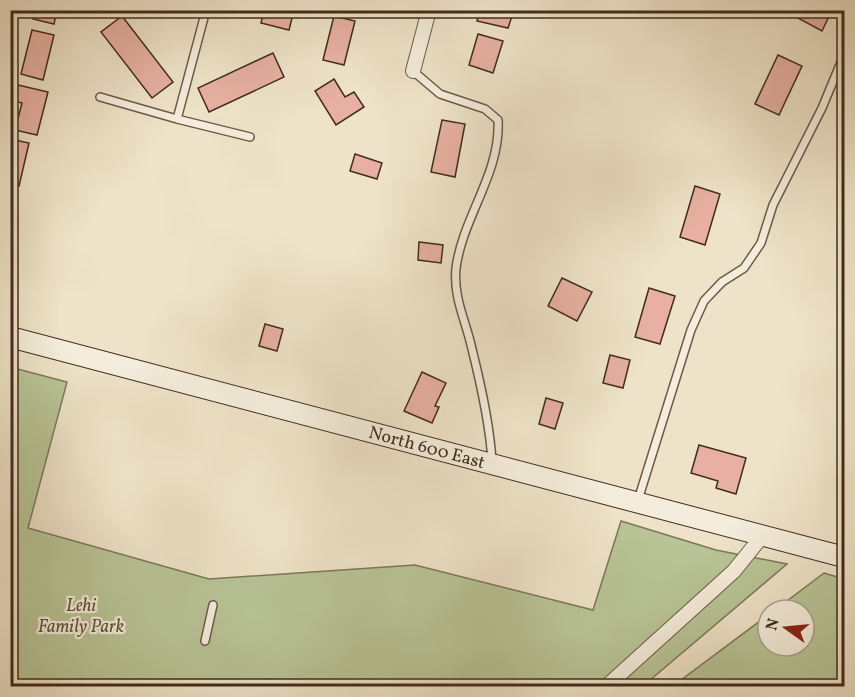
<svg xmlns="http://www.w3.org/2000/svg" width="855" height="697" viewBox="0 0 855 697" font-family="Vollkorn,serif">
	<style>
		.green { fill: #b8c496; stroke: #7c785a; stroke-width: 1.5 }
		.building { fill: #e7b0a2; stroke: #412c1d; stroke-width: 1.5 }
		.lines { fill: none; stroke-linecap: round; stroke-linejoin: round }
		.lane-casing { stroke: #6c5a48; stroke-width: 10 }
		.street-casing { stroke: #6c5a48; stroke-width: 16 }
		.secondary-casing { stroke: #412c1d; stroke-width: 22 }
		.lane { stroke: #f4eddb; stroke-width: 7 }
		.street { stroke: #f4eddb; stroke-width: 14 }
		.secondary { stroke: #f4eddb; stroke-width: 20 }
		.labels { text-anchor: middle; stroke-width: 4.5; stroke-linejoin: round; paint-order: stroke }
		.street-label { font-size: 18px; fill: #412c1d; stroke: #f4eddb }
		.park-label { font-size: 18px; font-style: italic; fill: #5f523b; stroke: #f4eddb }
	</style>
	<rect width="100%" height="100%" fill="#eee3c8"/>
	<filter id="stains"><feTurbulence type="fractalNoise" baseFrequency=".00333" numOctaves="4"/><feColorMatrix values="0 0 0 0 .2 0 0 0 0 .09 0 0 0 0 .02 0 0 0 .5 -.17"/></filter>
	<radialGradient id="worn" r=".72"><stop offset=".6" stop-color="#630" stop-opacity="0"/><stop offset="1" stop-color="#630" stop-opacity=".3"/></radialGradient>
	<path class="green" d="M 10,367 L 67,382 L 28,528 L 209,579 L 415,565 L 593,610 L 621,521 L 716,550 L 787,564 L 643,686 L 11,686 Z
		M 824,573 L 844,579 L 844,686 L 673,686 L 768,615 L 768,646 L 804,646 L 804,610 L 775,610 Z"/>
	<path class="building" d="M 35,10 L 57,10 L 54,24 L 33,19 Z
		M 264,10 L 294,10 L 289,30 L 261,23 Z
		M 480,10 L 493,10 L 512,16 L 508,28 L 477,21 Z
		M 800,10 L 832,10 L 822,31 L 796,17 Z
		M 122,16 L 173,82 L 152,98 L 101,32 Z
		M 334,16 L 355,21 L 344,65 L 323,60 Z
		M 32,30 L 54,35 L 43,80 L 21,74 Z
		M 478,34 L 503,41 L 493,73 L 469,65 Z
		M 273,53 L 284,77 L 209,112 L 198,88 Z
		M 778,55 L 802,66 L 779,115 L 755,104 Z
		M 334,79 L 345,97 L 354,92 L 364,107 L 336,125 L 315,91 Z
		M 18,85 L 48,92 L 37,135 L 15,130 L 22,103 L 14,101 Z
		M 442,120 L 465,124 L 455,177 L 431,172 Z
		M 10,139 L 29,143 L 19,186 L 10,184 Z
		M 355,154 L 382,163 L 377,179 L 350,171 Z
		M 695,186 L 720,194 L 705,245 L 680,237 Z
		M 419,242 L 443,245 L 441,263 L 418,260 Z
		M 562,278 L 592,292 L 577,321 L 548,306 Z
		M 649,288 L 675,296 L 660,344 L 635,337 Z
		M 265,324 L 283,329 L 277,351 L 259,346 Z
		M 610,355 L 630,360 L 623,388 L 603,383 Z
		M 422,372 L 446,383 L 435,406 L 439,407 L 432,423 L 404,411 Z
		M 546,398 L 563,403 L 555,429 L 539,424 Z
		M 699,445 L 746,458 L 736,494 L 716,488 L 718,481 L 691,473 Z"/>
	<g class="lines">
		<defs>
			<path id="lane" d="M 413,71 L 440,94 L 485,109 L 498,120 C 501,173 463,216 456,268 C 453,298 466,321 472,349 C 481,385 490,424 492,462
				M 100,97 L 177,119 L 206,10
				M 177,119 L 250,137
				M 638,500 L 691,330 L 704,301 L 722,282 L 744,268 L 761,243 L 773,205 L 822,108 L 844,55
				M 205,641 L 213,605"/>
			<path id="street" d="M 413,71 L 429,10
				M 607,686 L 734,571 L 763,535"/>
			<path id="secondary" d="M 10,337 L 844,557"/>
		</defs>
		<use href="#lane" class="lane-casing"/>
		<use href="#street" class="street-casing"/>
		<use href="#secondary" class="secondary-casing"/>
		<use href="#lane" class="lane"/>
		<use href="#street" class="street"/>
		<use href="#secondary" class="secondary"/>
	</g>
	<g class="labels">
		<g class="street-label">
			<text transform="translate(427 447) rotate(15)" y="6">North 600 East</text>
		</g>
		<g class="park-label">
			<text x="81" y="611">Lehi<tspan x="81" dy="21">Family Park</tspan></text>
		</g>
	</g>
	<rect width="855" height="697" fill="none" stroke="#eee3c8" stroke-width="36"/>
	<rect x="12" y="12" width="831" height="673" fill="none" stroke="#412c1d" stroke-width="3"/>
	<rect x="18" y="18" width="819" height="661" fill="none" stroke="#412c1d" stroke-width="1.5"/>
	<g transform="translate(786 628) rotate(285)"><circle r="28" fill="#f4eddb" stroke="#aca08f" stroke-width="1.5"/>
	<path d="M0-4.5L10 22L0 15L-10 22Z" fill="#8f2418"/>
	<text y="-9" font-size="16" font-weight="bold" text-anchor="middle" fill="#412c1d">N</text>
	</g>
	<rect width="100%" height="100%" filter="url(#stains)"/>
	<rect width="100%" height="100%" fill="url(#worn)"/>
</svg>
